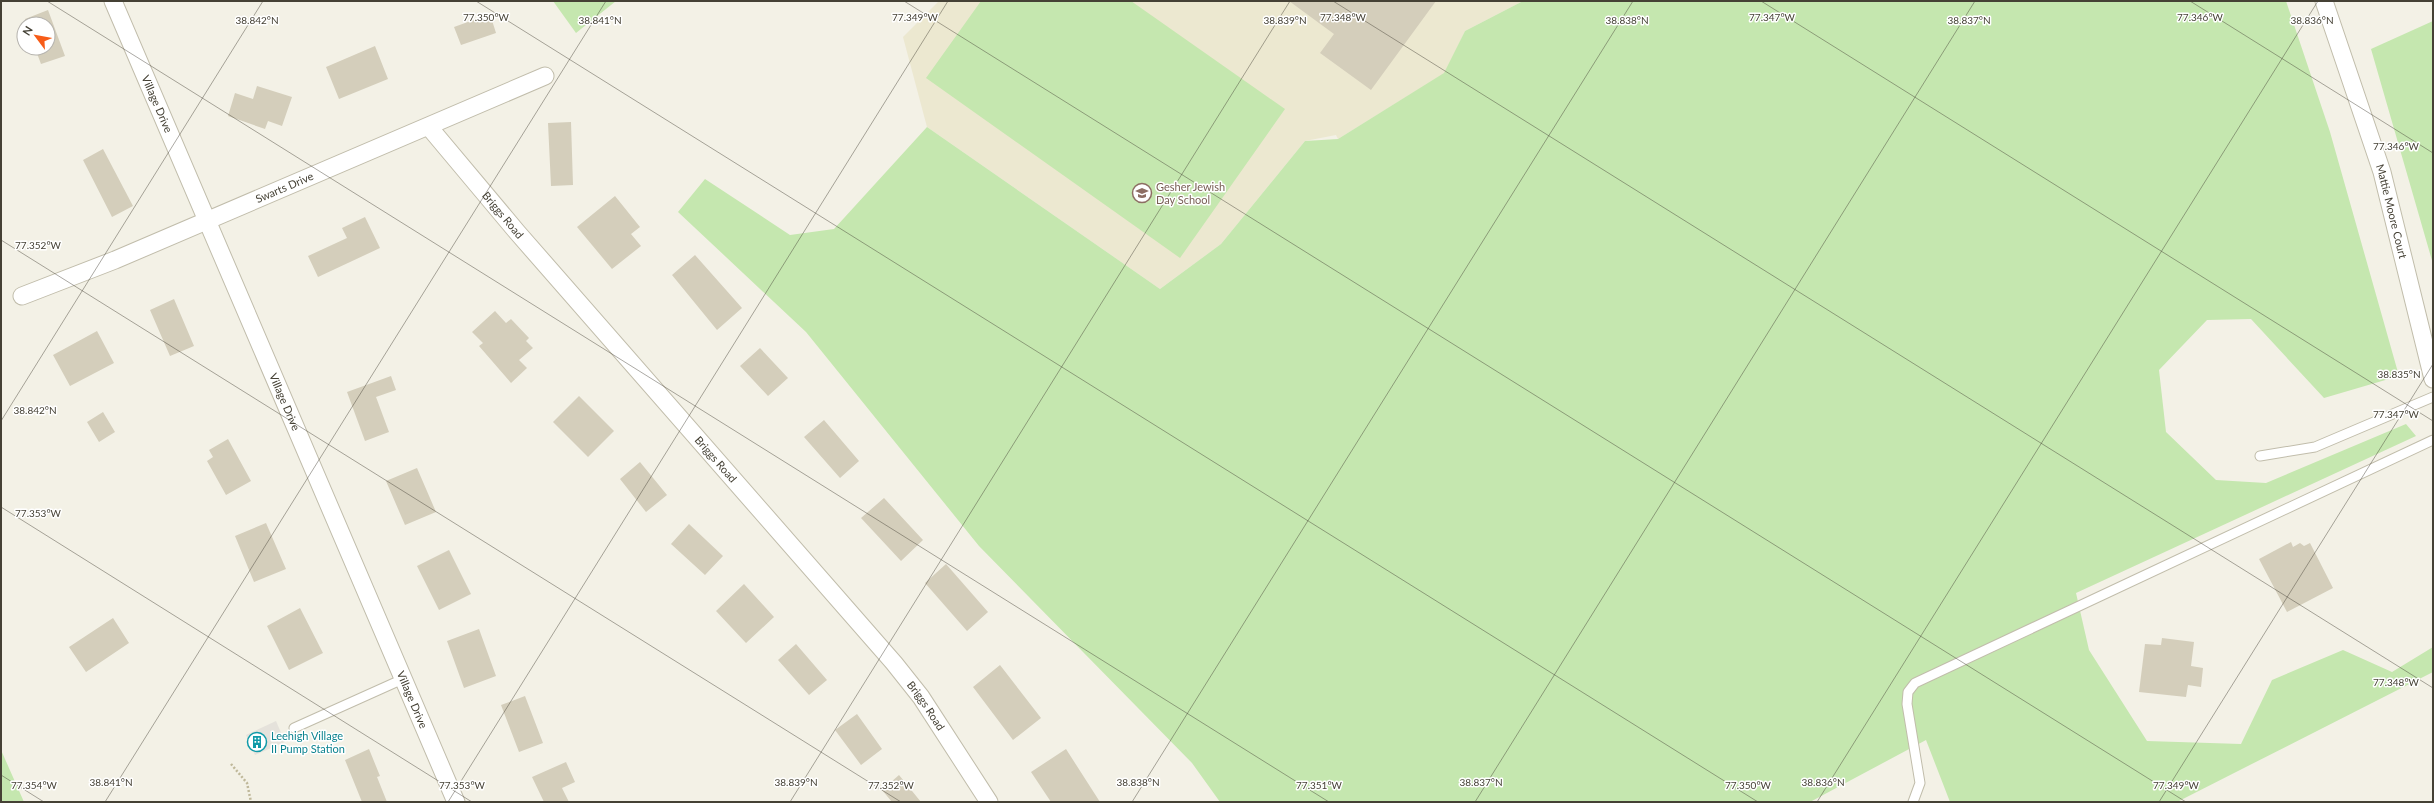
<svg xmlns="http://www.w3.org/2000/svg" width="2434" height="803" viewBox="0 0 2434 803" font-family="Lato,sans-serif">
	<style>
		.industrial { fill: #e5e2db }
		.education { fill: #ece8d0 }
		.green { fill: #c5e7af }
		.building { fill: #d4cebb }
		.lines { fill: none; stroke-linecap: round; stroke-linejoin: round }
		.service-casing { stroke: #c1bdab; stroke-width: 11 }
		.minor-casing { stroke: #c1bdab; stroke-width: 19 }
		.path { stroke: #bfb89a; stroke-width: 2.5; stroke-dasharray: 2 2; stroke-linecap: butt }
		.service { stroke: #fff; stroke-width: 9 }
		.minor { stroke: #fff; stroke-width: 17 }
		.ticks { fill: none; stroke: #454135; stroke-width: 1; stroke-opacity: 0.45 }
		.labels { text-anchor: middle; stroke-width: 3; stroke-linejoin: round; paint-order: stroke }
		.street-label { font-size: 11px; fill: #454135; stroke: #fff }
		.education-label { font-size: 11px; fill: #785e54; stroke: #fff; text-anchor: start }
		.culture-label { font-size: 11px; fill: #0d838f; stroke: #fff; text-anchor: start }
		.ticks-label { font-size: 10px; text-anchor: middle; fill: #454135; stroke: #fff; stroke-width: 3; stroke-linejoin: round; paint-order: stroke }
	</style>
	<rect width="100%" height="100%" fill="#f3f1e6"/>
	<path class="industrial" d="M 276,721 L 285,742 L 255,755 L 246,735 Z"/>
	<path class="education" d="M 939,1 L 1523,1 L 1465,31 L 1445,73 L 1338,139 L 1336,135 L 1305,141 L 1221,244 L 1160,289 L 927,127 L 903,37 Z"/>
	<path class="green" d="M 553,1 L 616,1 L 576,33 Z
		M 981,1 L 1131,1 L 1285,109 L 1180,258 L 926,78 Z
		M 1523,1 L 2286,1 L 2330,132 L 2399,376 L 2324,398 L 2251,319 L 2207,320 L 2159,370 L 2166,432 L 2216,480 L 2266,483 L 2406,424 L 2416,436 L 2076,593 L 2089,650 L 2147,741 L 2241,744 L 2272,680 L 2343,650 L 2392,672 L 2433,647 L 2433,672 L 2177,802 L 1950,802 L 1926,740 L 1810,802 L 1220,802 L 1192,763 L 979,546 L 806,332 L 678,212 L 705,179 L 790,235 L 834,229 L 927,127 L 1160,289 L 1221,244 L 1305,141 L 1338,139 L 1444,73 L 1465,31 Z
		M 2433,21 L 2433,264 L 2371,49 Z
		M 1,750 L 24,802 L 1,802 Z"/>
	<path class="building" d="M 1289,1 L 1436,1 L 1371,90 L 1320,53 L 1334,34 Z
		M 48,10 L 65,56 L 41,64 L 35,48 L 48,48 L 48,24 L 26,24 L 25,19 Z
		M 490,14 L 496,33 L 461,45 L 454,27 Z
		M 375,46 L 388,79 L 339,99 L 326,67 Z
		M 257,86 L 292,97 L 282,126 L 268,121 L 265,129 L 228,116 L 235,93 L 253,99 Z
		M 571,122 L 573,185 L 551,186 L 548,123 Z
		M 103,149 L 133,206 L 112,217 L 83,160 Z
		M 615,196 L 640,227 L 631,234 L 641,246 L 612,269 L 577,227 Z
		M 365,217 L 380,248 L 318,277 L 308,256 L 347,238 L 342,228 Z
		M 695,255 L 742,308 L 717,330 L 672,275 Z
		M 174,299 L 194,346 L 170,356 L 150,310 Z
		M 495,311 L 506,323 L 511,319 L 529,338 L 526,341 L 533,348 L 519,360 L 527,368 L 511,383 L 479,346 L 483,343 L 472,332 Z
		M 97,331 L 114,363 L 70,386 L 53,355 Z
		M 760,348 L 788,378 L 768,396 L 740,366 Z
		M 391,376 L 396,390 L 376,397 L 389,432 L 365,441 L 347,392 Z
		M 579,396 L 614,431 L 588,457 L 553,422 Z
		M 103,412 L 115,432 L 99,442 L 87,422 Z
		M 824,420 L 859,461 L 840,478 L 804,437 Z
		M 228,439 L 251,481 L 226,495 L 207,461 L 213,457 L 209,450 Z
		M 640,462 L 667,495 L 646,512 L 620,479 Z
		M 417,468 L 436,512 L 405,525 L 386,481 Z
		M 884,498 L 923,540 L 901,561 L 861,518 Z
		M 266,523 L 286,569 L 254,582 L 235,536 Z
		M 689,524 L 723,556 L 705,575 L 671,544 Z
		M 2291,542 L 2293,547 L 2300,543 L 2304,546 L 2310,543 L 2333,588 L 2287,612 L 2259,559 Z
		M 449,550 L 471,594 L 439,610 L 417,566 Z
		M 946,564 L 988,612 L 967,631 L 925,583 Z
		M 744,584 L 774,617 L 746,643 L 716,611 Z
		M 300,608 L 323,653 L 289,670 L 267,626 Z
		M 113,618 L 129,643 L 86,672 L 69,647 Z
		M 479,629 L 496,676 L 464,688 L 447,641 Z
		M 2162,638 L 2194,642 L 2191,666 L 2203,668 L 2201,687 L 2188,685 L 2186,697 L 2139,692 L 2145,644 L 2161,645 Z
		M 796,644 L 827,680 L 809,695 L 778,660 Z
		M 1000,665 L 1041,718 L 1013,740 L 973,687 Z
		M 525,696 L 543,743 L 519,752 L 501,705 Z
		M 857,714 L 882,749 L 861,765 L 835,730 Z
		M 369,749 L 380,776 L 377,777 L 387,802 L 362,802 L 345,760 Z
		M 1066,749 L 1100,802 L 1051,802 L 1031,772 Z
		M 566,762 L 575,782 L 562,788 L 569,802 L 544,802 L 532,777 Z
		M 899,775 L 921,802 L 892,802 L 882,790 Z"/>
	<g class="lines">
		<defs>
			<path id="service" d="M 2260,456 L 2315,447 L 2433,397
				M 294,728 L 403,679
				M 1913,802 L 1920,783 L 1907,704 L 1908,692 L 1915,683 L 2433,440"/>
			<g id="minor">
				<path id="s1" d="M 113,1 L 456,802"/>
				<path id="s2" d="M 2324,1 L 2382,172 L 2433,379"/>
				<path id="s3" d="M 429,127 L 517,232 L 894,663 L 921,697 L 989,802"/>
				<path id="s4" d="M 22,296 L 115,260 L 545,76"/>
			</g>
		</defs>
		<use href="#service" class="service-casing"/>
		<use href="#minor" class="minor-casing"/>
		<path class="path" d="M 231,764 L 247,783 L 251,802"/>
		<use href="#service" class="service"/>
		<use href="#minor" class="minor"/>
	</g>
	<path class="ticks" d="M 47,1 L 1329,802M 476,1 L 1758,802M 904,1 L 2186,802M 1333,1 L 2433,688M 1761,1 L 2433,421M 2190,1 L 2433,153M 1,240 L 901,802M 1,421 L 263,1M 1,507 L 472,802M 1,775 L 44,802M 105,802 L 606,1M 448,802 L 948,1M 790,802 L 1290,1M 1132,802 L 1633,1M 1475,802 L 1975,1M 1817,802 L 2318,1M 2159,802 L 2433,364"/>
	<defs>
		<symbol id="school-ring" viewBox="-11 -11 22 22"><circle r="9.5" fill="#fff" stroke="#8d6e63" stroke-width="1.5"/><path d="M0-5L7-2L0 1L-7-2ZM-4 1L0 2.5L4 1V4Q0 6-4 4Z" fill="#8d6e63"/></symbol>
		<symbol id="building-ring" viewBox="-11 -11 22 22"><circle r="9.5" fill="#fff" stroke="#0f9aa8" stroke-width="1.5"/><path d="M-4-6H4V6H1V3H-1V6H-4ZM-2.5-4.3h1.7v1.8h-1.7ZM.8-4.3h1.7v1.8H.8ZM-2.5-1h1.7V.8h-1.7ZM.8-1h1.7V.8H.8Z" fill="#0f9aa8"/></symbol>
	</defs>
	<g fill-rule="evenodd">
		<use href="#school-ring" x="1131" y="182" width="22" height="22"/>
		<use href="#building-ring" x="246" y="731" width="22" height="22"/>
	</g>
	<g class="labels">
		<g class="street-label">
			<text dy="4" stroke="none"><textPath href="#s1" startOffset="112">Village Drive</textPath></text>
			<text dy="4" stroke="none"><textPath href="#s4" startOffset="284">Swarts Drive</textPath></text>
			<text dy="4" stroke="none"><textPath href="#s2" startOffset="221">Mattie Moore Court</textPath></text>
			<text dy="4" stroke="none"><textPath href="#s3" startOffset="115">Briggs Road</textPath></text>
			<text dy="4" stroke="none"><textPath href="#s1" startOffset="436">Village Drive</textPath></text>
			<text dy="4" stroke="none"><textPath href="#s3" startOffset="439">Briggs Road</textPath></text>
			<text dy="4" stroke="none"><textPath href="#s1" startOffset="760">Village Drive</textPath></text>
			<text dy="4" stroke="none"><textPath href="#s3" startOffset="763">Briggs Road</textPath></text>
		</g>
		<g class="education-label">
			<text x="1156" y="191">Gesher Jewish<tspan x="1156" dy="13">Day School</tspan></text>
		</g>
		<g class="culture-label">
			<text x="271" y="740">Leehigh Village<tspan x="271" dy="13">II Pump Station</tspan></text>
		</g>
	</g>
	<g class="ticks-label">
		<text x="915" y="21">77.349°W</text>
		<text x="1343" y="21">77.348°W</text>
		<text x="1772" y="21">77.347°W</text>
		<text x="486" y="21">77.350°W</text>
		<text x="2200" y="21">77.346°W</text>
		<text x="257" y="24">38.842°N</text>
		<text x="600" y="24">38.841°N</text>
		<text x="1285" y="24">38.839°N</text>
		<text x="1627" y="24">38.838°N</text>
		<text x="1969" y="24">38.837°N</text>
		<text x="2312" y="24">38.836°N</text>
		<text x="2396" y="150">77.346°W</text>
		<text x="38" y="249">77.352°W</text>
		<text x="2399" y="378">38.835°N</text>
		<text x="35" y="414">38.842°N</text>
		<text x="2396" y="418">77.347°W</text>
		<text x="38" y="517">77.353°W</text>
		<text x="2396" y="686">77.348°W</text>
		<text x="111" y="786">38.841°N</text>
		<text x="796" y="786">38.839°N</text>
		<text x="1138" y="786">38.838°N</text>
		<text x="1481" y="786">38.837°N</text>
		<text x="1823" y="786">38.836°N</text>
		<text x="34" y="789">77.354°W</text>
		<text x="462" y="789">77.353°W</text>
		<text x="891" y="789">77.352°W</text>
		<text x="1319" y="789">77.351°W</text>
		<text x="1748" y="789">77.350°W</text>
		<text x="2176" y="789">77.349°W</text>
	</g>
	<rect width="2434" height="803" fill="none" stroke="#454135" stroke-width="4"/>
	<g transform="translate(36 36) rotate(302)"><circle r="19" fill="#ffffff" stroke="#b5b3ae"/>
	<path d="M0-3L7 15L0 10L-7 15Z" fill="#f75c18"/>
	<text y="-6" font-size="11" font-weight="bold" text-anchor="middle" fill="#454135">N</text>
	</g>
</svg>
